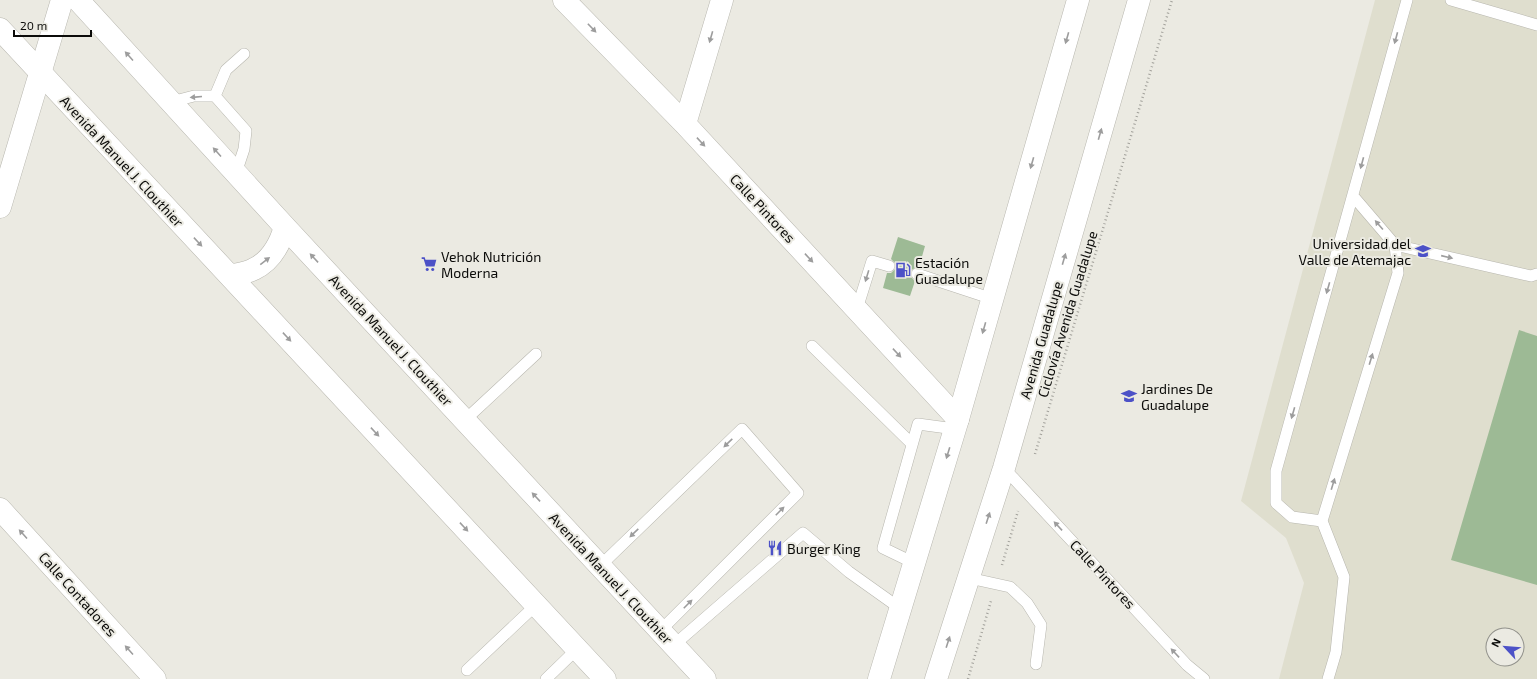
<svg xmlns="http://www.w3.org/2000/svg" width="1537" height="679" font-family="'Exo 2',sans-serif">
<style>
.built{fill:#dfdece;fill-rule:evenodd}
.building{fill:#9dba95}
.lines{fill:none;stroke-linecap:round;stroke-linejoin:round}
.lane-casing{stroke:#b7b6ae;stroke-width:12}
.street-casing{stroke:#b7b6ae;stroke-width:23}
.secondary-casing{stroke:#b7b6ae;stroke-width:23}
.primary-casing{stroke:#b7b6ae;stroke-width:23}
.path{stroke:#a2a19b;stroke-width:2.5;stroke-dasharray:1 3;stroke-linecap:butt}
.lane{stroke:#fff;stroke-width:11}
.street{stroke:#fff;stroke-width:22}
.secondary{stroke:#fff;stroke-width:22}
.primary{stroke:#fff;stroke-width:22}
.oneway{fill:#9d9d9d}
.labels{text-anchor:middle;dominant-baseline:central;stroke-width:4;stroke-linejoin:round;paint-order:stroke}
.street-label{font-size:14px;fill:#0b0b09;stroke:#ebeae2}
.poi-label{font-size:14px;fill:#0b0b09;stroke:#ebeae2;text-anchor:start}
</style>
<rect width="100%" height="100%" fill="#ebeae2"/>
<path class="built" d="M1375 0H1537V679H1279L1304 583 1286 538 1241 501ZM1493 635H1517V659H1493Z"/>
<path class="building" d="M898 237 925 246 919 267 913 269 910 272 912 278 915 281 910 296 883 288 887 273H891L896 268V264L891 259Z
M1519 330 1537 336V585L1451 560Z"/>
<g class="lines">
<defs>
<path id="lane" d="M1451 0 1537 25
M215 96 226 70 244 54
M171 102 194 96H215L246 131 244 149 236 173
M1395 245 1531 276 1537 274
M917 274 993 299
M857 309 872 261 889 266
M812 346 912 444
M465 420 536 354
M1004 468 1187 665 1204 679
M1322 521 1292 517 1276 503V471L1407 0
M914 563 883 548 918 424 955 429
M600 566 742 429 798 493 660 631
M969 578 1010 587 1027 603 1041 625 1036 664
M674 645 803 533 849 572 901 609
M467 670 536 605
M546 679 577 649
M1328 679 1336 652 1344 577 1322 521 1398 273 1395 245 1353 196"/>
<path id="street" d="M564 0 685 124 958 419
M685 124 722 0
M0 207 62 0
M0 509 155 679"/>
<path id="secondary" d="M78 0 285 227 705 679
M0 29 605 679
M230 276C237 274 247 273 254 269 271 261 280 244 285 227"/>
<path id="primary" d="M879 679 958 419 1078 0
M936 679 1004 468 1139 0"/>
</defs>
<use href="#lane" class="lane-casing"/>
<use href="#street" class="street-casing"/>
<use href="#secondary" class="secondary-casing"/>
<use href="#primary" class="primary-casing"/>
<path class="path" d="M1035 454 1172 0
M1002 565 1018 511
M968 679 991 601"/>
<use href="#lane" class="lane"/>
<use href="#street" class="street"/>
<use href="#secondary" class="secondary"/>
<use href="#primary" class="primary"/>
</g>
<defs><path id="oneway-solid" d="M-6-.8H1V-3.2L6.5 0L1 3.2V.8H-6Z"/></defs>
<g class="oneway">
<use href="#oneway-solid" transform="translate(592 28) rotate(46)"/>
<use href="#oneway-solid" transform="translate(711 37) rotate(106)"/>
<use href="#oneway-solid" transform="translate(1067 38) rotate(106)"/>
<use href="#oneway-solid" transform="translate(1396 38) rotate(105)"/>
<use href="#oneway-solid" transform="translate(129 56) rotate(-132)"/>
<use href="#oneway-solid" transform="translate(196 97) rotate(175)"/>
<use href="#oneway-solid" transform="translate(1100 134) rotate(-74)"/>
<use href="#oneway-solid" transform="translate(701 142) rotate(47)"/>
<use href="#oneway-solid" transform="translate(217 152) rotate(-132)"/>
<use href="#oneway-solid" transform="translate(1032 163) rotate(106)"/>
<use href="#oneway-solid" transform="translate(1362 163) rotate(105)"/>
<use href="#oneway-solid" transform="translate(1379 225) rotate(-131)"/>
<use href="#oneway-solid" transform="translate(198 242) rotate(47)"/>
<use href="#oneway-solid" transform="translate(1447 257) rotate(13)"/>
<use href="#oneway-solid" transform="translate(314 258) rotate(-133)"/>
<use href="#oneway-solid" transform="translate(809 258) rotate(47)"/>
<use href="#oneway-solid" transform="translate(1064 259) rotate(-74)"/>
<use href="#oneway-solid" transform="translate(265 261) rotate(-38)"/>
<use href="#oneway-solid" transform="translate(867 276) rotate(107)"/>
<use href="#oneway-solid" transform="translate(1328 288) rotate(106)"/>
<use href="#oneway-solid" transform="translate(984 328) rotate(106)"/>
<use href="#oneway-solid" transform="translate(287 337) rotate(47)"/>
<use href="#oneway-solid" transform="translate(897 353) rotate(47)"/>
<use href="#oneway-solid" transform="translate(1371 359) rotate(-73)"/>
<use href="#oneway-solid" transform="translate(1293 413) rotate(106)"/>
<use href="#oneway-solid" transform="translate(375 432) rotate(47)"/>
<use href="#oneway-solid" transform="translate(728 443) rotate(136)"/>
<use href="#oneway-solid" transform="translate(948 453) rotate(107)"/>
<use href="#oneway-solid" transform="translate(1333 484) rotate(-73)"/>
<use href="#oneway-solid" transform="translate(536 497) rotate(-133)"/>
<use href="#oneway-solid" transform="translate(780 511) rotate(-45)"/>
<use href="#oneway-solid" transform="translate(988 518) rotate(-72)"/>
<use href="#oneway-solid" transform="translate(1058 526) rotate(-133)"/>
<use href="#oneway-solid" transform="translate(464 527) rotate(47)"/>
<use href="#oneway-solid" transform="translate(634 533) rotate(136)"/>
<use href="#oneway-solid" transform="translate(23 534) rotate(-132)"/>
<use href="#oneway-solid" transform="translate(688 604) rotate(-45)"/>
<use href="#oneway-solid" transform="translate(948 642) rotate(-72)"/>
<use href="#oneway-solid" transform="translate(129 650) rotate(-132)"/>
<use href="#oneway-solid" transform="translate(1175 653) rotate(-133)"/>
</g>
<defs>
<symbol id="university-bare" viewBox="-9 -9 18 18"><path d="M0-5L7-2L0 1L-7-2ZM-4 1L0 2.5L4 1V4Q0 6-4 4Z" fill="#4c51c7" stroke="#ebeae2" stroke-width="2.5" paint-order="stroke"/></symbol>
<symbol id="supermarket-bare" viewBox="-9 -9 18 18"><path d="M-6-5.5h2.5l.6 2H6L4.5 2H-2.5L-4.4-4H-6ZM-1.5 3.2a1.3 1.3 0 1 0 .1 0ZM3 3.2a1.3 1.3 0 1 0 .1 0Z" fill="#4c51c7" stroke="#ebeae2" stroke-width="2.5" paint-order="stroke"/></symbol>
<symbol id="fuel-bare" viewBox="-9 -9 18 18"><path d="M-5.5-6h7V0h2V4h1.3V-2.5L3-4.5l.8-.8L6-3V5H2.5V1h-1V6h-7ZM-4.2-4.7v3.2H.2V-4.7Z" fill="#4c51c7" stroke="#ebeae2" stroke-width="2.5" paint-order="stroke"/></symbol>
<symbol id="school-bare" viewBox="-9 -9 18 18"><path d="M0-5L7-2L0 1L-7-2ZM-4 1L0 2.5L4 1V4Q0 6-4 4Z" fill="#4c51c7" stroke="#ebeae2" stroke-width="2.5" paint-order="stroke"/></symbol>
<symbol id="restaurant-bare" viewBox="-9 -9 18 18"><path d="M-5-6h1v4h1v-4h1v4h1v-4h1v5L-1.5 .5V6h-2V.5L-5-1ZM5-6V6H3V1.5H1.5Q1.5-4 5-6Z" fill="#4c51c7" stroke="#ebeae2" stroke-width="2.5" paint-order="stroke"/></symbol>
</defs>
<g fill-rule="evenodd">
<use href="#university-bare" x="1412" y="240" width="22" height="22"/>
<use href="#supermarket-bare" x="418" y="253" width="22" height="22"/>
<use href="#fuel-bare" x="892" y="259" width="22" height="22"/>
<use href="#school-bare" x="1118" y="385" width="22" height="22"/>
<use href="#restaurant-bare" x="764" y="537" width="22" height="22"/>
</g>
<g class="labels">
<g class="street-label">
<text transform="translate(122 161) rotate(47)">Avenida Manuel J. Clouthier</text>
<text transform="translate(763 208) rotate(47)">Calle Pintores</text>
<text transform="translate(1067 314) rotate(-73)">Ciclovía Avenida Guadalupe</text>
<text transform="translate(391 340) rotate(47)">Avenida Manuel J. Clouthier</text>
<text transform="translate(1041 340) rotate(-74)">Avenida Guadalupe</text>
<text transform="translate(1103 574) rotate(47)">Calle Pintores</text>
<text transform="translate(611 578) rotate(47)">Avenida Manuel J. Clouthier</text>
<text transform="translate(78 594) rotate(48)">Calle Contadores</text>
</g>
<g class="poi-label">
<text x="1411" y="243" text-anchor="end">Universidad del<tspan x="1411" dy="16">Valle de Atemajac</tspan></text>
<text x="441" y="256">Vehok Nutrición<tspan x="441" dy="16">Moderna</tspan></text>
<text x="915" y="262">Estación<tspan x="915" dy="16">Guadalupe</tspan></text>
<text x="1141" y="388">Jardines De<tspan x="1141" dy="16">Guadalupe</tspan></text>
<text x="787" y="548">Burger King</text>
</g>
</g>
<g transform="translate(1505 647) rotate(296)"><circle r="19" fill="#ebeae2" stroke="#91918b"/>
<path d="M0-3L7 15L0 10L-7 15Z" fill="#4c51c7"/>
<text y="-6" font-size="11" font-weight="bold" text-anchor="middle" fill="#0b0b09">N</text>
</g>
<path d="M14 30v6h77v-6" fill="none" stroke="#0b0b09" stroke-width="2"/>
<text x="20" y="30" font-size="12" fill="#0b0b09" stroke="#ebeae2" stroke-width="3" paint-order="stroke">20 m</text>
</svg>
